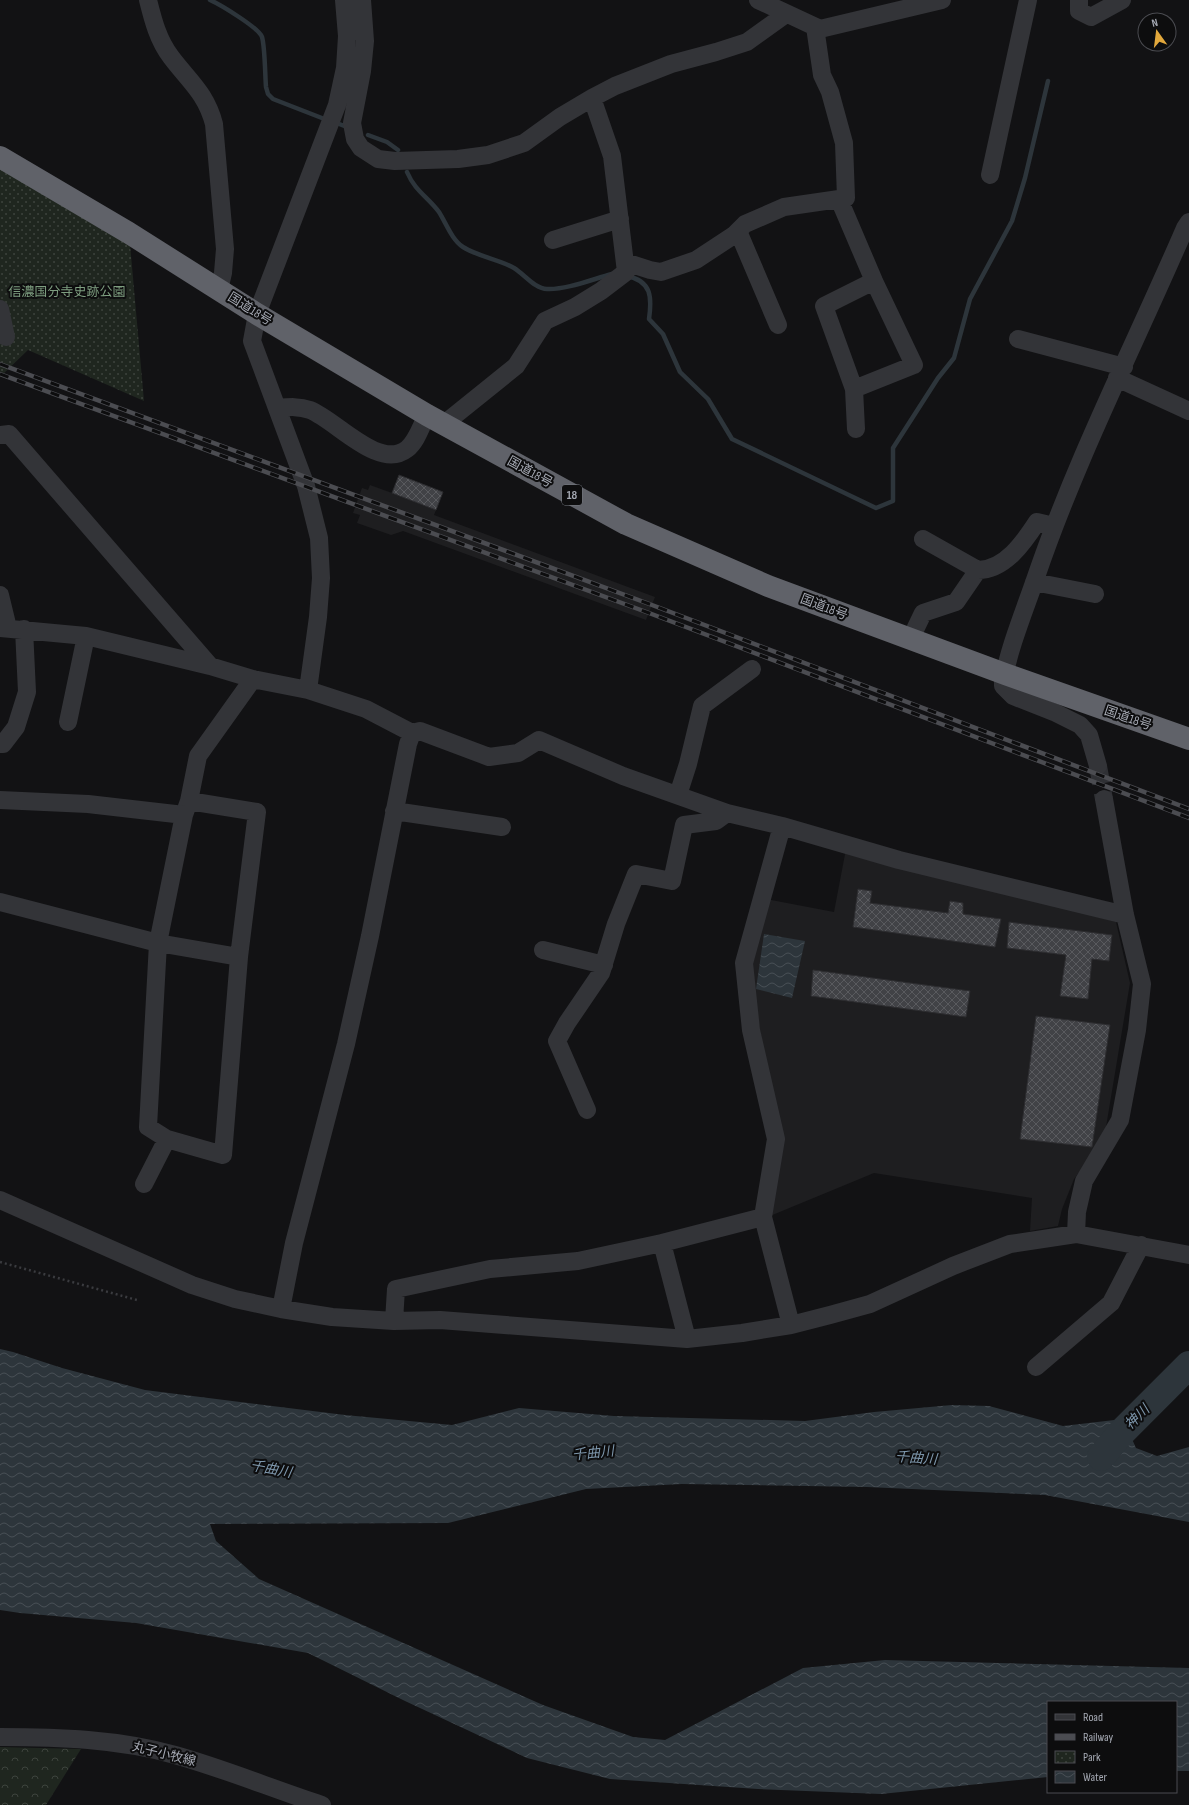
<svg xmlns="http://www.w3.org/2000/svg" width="1189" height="1805" font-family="'Sofia Sans Condensed','Noto Sans JP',sans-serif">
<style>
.built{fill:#1e1e20}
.forest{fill:url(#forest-crowns)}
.park{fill:url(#park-dots)}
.water{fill:url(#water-waves)}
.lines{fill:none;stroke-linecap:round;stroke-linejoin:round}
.stream{stroke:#2d353b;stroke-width:4.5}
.river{stroke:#2d353b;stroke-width:28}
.building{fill:url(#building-cross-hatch);stroke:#2c2c2f}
.minor-tunnel{stroke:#2f3034;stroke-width:18;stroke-dasharray:18 9;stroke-linecap:butt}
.path{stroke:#3a3b3f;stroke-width:2.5;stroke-dasharray:2 3;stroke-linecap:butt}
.minor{stroke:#333438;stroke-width:18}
.highway{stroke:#606269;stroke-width:22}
.rail-casing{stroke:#4b4c51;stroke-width:4.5}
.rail{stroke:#0d0d0e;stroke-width:3;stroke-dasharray:9;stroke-linecap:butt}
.labels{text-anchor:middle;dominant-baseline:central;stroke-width:4;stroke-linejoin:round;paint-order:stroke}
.shield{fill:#0d0d0e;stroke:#777a82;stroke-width:1}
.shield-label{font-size:12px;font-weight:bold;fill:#a5a9b3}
.park-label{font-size:13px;fill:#7d9d7f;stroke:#0d0d0e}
.street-label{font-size:13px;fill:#a5a9b3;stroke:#0d0d0e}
.water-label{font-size:14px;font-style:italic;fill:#7e97ac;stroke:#0d0d0e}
</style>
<defs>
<pattern id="forest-crowns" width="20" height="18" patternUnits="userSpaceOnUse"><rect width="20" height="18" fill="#1f261f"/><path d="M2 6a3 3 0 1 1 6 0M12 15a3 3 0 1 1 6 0" fill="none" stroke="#3d433d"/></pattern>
<pattern id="park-dots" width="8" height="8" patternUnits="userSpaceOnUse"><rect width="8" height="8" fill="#1f261f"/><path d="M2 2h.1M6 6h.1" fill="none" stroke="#3d433d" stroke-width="1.8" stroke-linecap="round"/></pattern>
<pattern id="water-waves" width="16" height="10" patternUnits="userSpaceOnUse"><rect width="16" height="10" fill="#2d353b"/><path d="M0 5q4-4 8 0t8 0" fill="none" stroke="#484f55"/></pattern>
<pattern id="building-cross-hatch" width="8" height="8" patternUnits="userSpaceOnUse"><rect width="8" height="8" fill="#414246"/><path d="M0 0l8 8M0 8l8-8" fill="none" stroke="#595a5e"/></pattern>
</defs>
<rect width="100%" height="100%" fill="#121214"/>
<path class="built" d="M399 475 443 492 434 515 655 597 646 620 403 531 391 535 357 523 360 515 353 513 362 488 368 490 370 485 392 493Z
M846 849 1116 922 1130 983 1105 1133 1098 1148 1074 1179 1062 1209 1058 1226 1030 1231 1032 1198 874 1173 770 1216 780 1138 748 965 766 899 834 912Z"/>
<path class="forest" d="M0 1747 81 1749 46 1805H0Z"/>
<path class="park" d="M0 156 129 233 144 401 28 350 0 377Z"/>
<path class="water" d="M764 934 805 941 792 998 756 989Z
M0 1349 13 1352 62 1368 145 1390 345 1415 452 1425 519 1408 614 1416 805 1421 874 1412 952 1405 989 1406 1063 1426 1123 1419 1136 1448 1157 1456 1189 1447V1522L1045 1495 867 1487 682 1484 586 1489 448 1523 210 1524 216 1541 259 1579 543 1705 633 1737 665 1740 803 1668 885 1660 1189 1668V1771H1176V1702H1048V1777L881 1794 758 1789 610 1779 527 1758 405 1701 308 1653 136 1623 20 1613 0 1610Z"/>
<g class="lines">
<path class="stream" d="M210 0C221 5 259 28 262 37 265 47 265 75 266 87L268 94 273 99 327 120
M334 122 347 127
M368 135 387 142 398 150
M407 172C415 191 428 197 439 212 446 223 452 240 463 247 479 257 498 259 514 268 524 274 535 289 547 289 566 290 593 279 612 274
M627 276C652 281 652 298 649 319L663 334 680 372 708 399 732 439 876 508 893 501V448L938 378 954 358 970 299 1012 221 1025 178 1048 81"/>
<path class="river" d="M1101 1457 1121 1433 1189 1365"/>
</g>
<path class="building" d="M399 475 443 492 436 510 392 493Z
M858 889 872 891 870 903 948 913 950 901 963 903V914L1001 919 995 947 853 927Z
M1009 922 1112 935 1109 961 1092 959 1088 999 1060 996 1066 955 1007 948Z
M813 970 970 991 966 1017 811 996Z
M1036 1016 1110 1025 1092 1147 1020 1139Z"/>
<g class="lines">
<path class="minor-tunnel" d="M1098 766 1104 799"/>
<path class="path" d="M0 1262 137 1300"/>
<path class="minor" d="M148 0C153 20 158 40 171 57 189 81 206 93 214 124L225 249 223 273 219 290
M362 0 365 41 362 71 352 123 355 139 361 148 378 159 395 161 458 159 488 155 524 143 560 117 592 98
M758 0 820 29 942 0
M1079 0V11L1091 17 1122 0
M990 175 1028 0
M839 199 874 281 914 365 854 389
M738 231 778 325
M553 240 620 219
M625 262 650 270 661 272 696 260 734 235 745 224 784 207 846 198 844 143 830 92 822 75 815 27
M0 309 6 337
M1018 339 1124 367
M1117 378 1189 411
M277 408C289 407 299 406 310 410 336 420 379 471 407 449 417 441 421 426 427 415
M444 424 516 366 545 321 575 307 601 291 626 272 612 156 592 98 615 86 671 64 716 52 747 42 786 14
M856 429 854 389 824 306 874 281
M0 435 9 434 210 666
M923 539 978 570C1005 570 1024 542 1037 522L1054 526
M1034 582 1095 594
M0 595 8 628
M0 628 86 636 210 666 253 679 308 690 366 709 412 733 420 731 489 757 518 753 539 740 623 776 727 813 782 826 899 860 1125 915
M910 640 923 613 956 602 978 570
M308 690 318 617 321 578 319 538 306 486 252 341 257 314 337 105 345 68 347 36 344 0
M68 722 86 636
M0 744H3L16 727 27 692 24 629
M1098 766 1089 735 1080 725 1056 713 1013 696 1003 686V681C1010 645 1024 612 1036 577 1077 457 1135 344 1185 228L1189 222
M678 795 688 764 702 706 752 669
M0 800 88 804 184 815
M189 801 257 812 239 957 223 1155 167 1139 148 1127 158 943 184 815Z
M189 801 198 756 253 679
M394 811 502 827
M0 902 158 943 239 957
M543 950 604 965
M587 1110 557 1041 567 1023 601 973 616 924 636 874 672 881 684 825 716 821 727 813
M144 1184 167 1139
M0 1200 192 1285 235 1299 281 1309 332 1317 394 1321 440 1320 687 1339 742 1333 791 1325 830 1315 870 1304 953 1266 1010 1244 1076 1234 1189 1255
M763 1217 776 1139 751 1030 744 963 782 826
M1076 1234 1077 1212 1084 1181 1120 1120 1137 1030 1142 984 1125 915 1104 799
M662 1243 763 1217 791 1325
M281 1309 294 1243 346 1044 370 936 408 744 412 733
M394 1321 396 1289 490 1269 578 1261 662 1243 687 1339
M1036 1367 1111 1303 1141 1245
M0 1737C58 1737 119 1739 175 1755 225 1769 273 1789 322 1805"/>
<path class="highway" d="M0 157 129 233 257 314 427 415 626 524 768 586 1005 674 1189 739"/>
<defs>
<path id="rail" d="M0 364 652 605 1189 809
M0 374 649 613 1189 818"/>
</defs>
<use href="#rail" class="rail-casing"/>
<use href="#rail" class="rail"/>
</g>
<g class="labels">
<rect class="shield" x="562" y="485" width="20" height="20" rx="3"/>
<g class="shield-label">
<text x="572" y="495">18</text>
</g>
<g class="park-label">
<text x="67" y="292">信濃国分寺史跡公園</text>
</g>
<g class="street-label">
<text transform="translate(250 309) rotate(32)">国道18号</text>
<text transform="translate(530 472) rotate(29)">国道18号</text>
<text transform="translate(824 607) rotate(21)">国道18号</text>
<text transform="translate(1128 718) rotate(19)">国道18号</text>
<text transform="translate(164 1754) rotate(14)">丸子小牧線</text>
</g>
<g class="water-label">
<text transform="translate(1137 1417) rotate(-45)">神川</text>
<text transform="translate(593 1453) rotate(-6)">千曲川</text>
<text transform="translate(916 1458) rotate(4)">千曲川</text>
<text transform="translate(271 1469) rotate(10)">千曲川</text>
</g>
</g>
<rect x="1047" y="1701" width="130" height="92" fill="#0d0d0e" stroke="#4a4b50"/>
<rect x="1055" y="1714" width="20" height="6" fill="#333438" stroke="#4a4b50"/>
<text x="1083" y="1721" font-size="12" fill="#a5a9b3">Road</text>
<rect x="1055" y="1734" width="20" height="6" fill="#4b4c51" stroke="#4a4b50"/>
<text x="1083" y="1741" font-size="12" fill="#a5a9b3">Railway</text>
<rect x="1055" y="1751" width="20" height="12" fill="url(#park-dots)" stroke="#4a4b50"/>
<text x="1083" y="1761" font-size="12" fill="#a5a9b3">Park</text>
<rect x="1055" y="1771" width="20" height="12" fill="url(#water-waves)" stroke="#4a4b50"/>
<text x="1083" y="1781" font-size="12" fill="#a5a9b3">Water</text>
<g transform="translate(1157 32) rotate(346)"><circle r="19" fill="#0d0d0e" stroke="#4a4b50"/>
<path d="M0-3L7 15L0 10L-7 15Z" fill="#e2a83c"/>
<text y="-6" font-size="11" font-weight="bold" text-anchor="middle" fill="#a5a9b3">N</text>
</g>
</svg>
